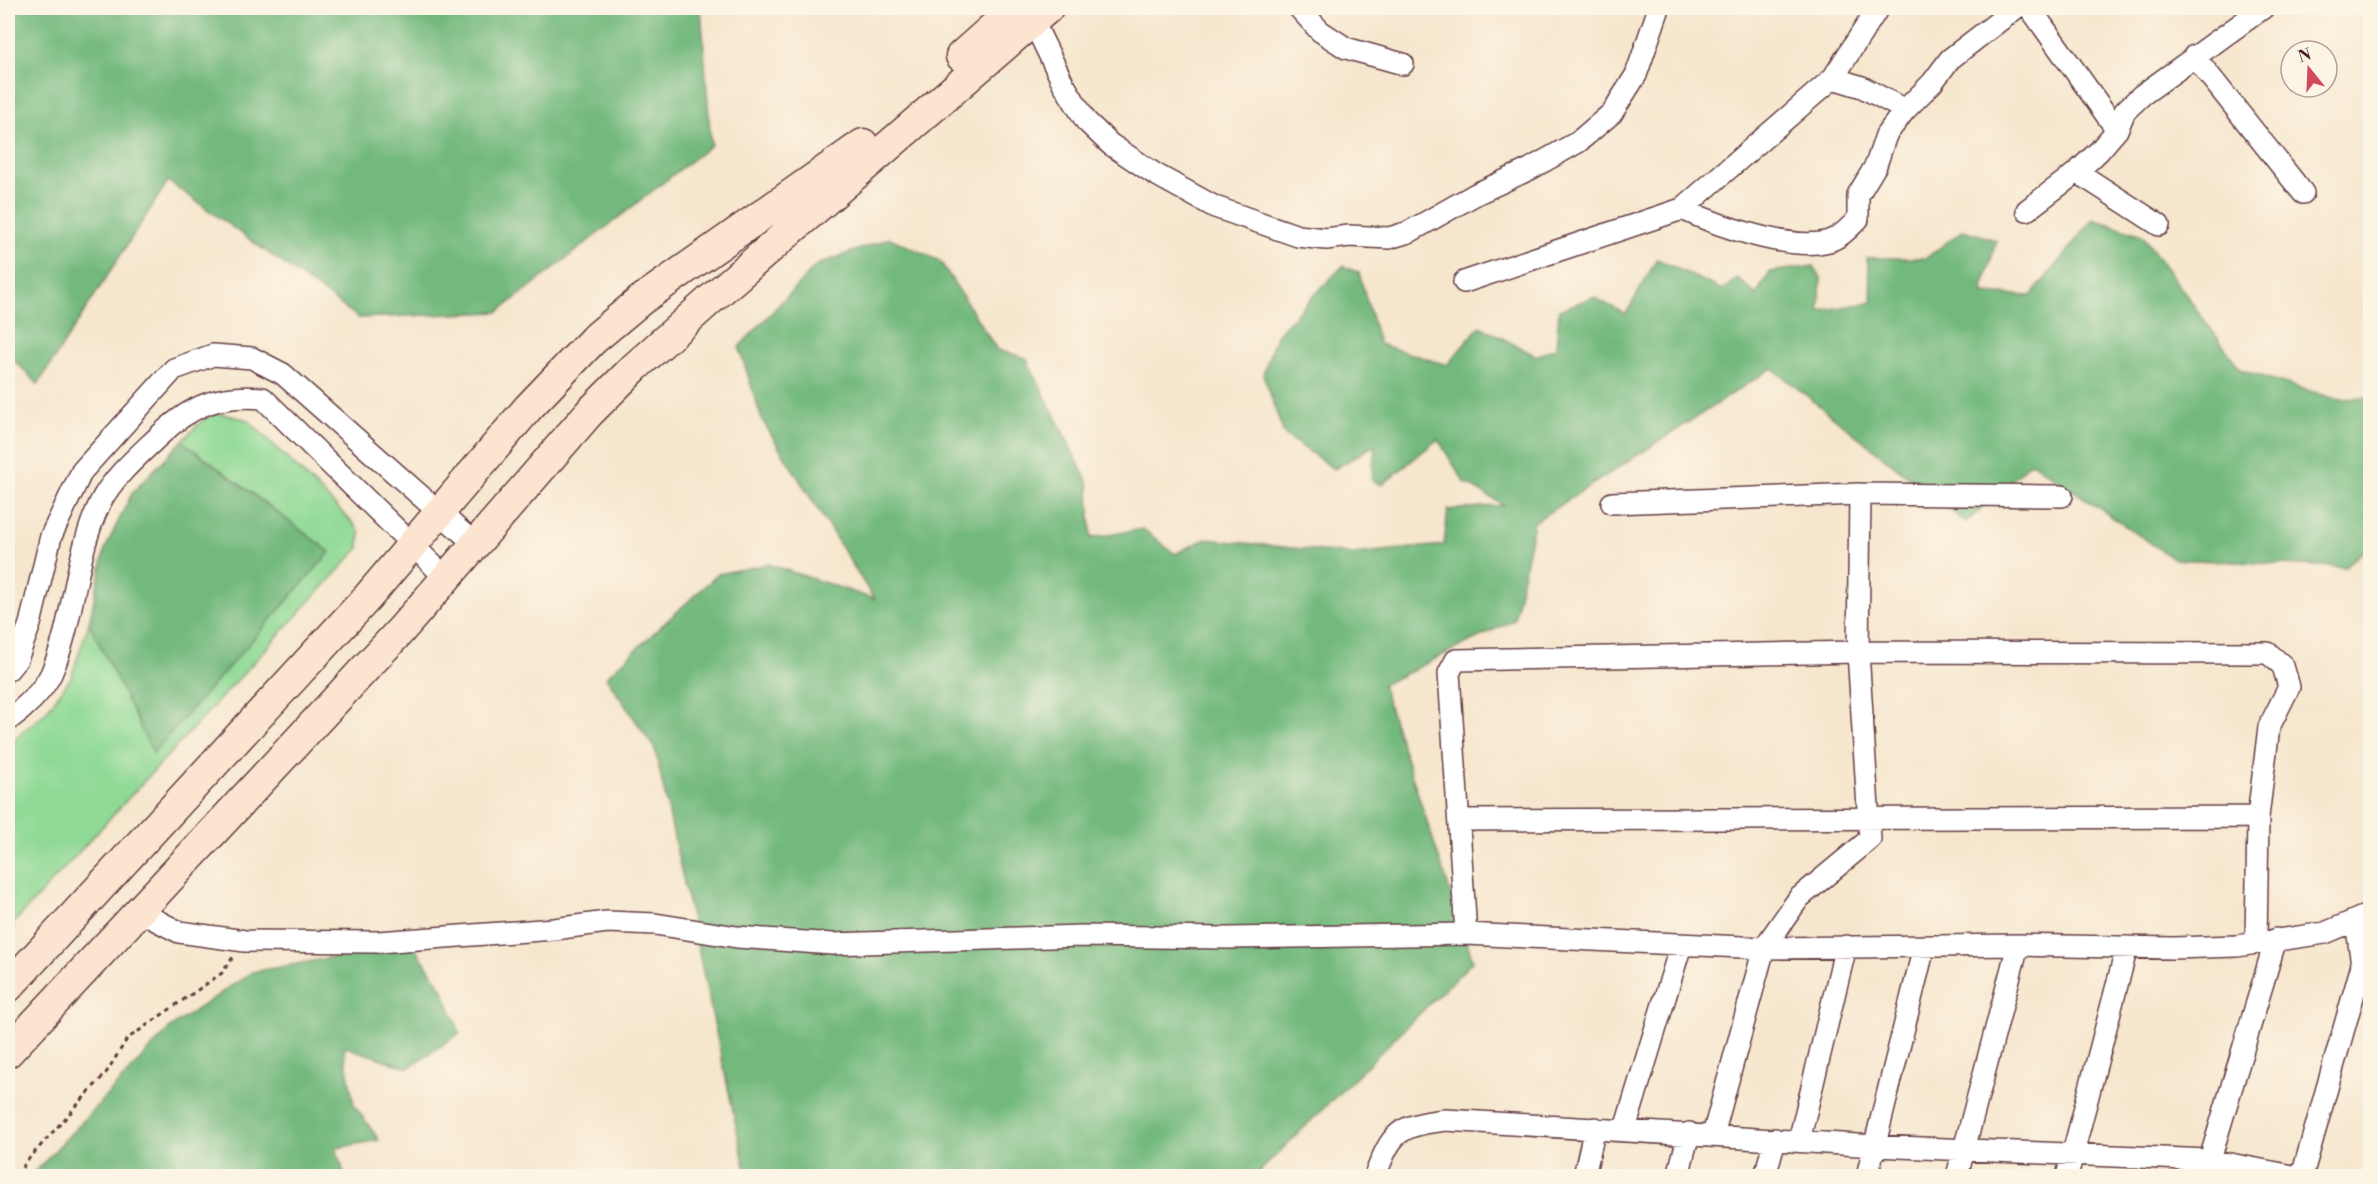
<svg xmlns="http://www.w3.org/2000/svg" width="2378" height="1184" font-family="'Libre Bodoni',serif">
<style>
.green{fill:#8fd995;stroke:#6c7c60;stroke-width:1.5}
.forest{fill:#73b97e;stroke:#5e6c54;stroke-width:1.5}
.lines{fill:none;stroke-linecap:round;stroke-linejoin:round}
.minor-casing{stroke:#643d43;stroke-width:24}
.secondary-casing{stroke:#643d43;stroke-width:33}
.path{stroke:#643d43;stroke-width:3;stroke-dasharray:4.5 4.5;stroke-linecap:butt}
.minor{stroke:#fff;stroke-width:21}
.secondary{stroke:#fce5d0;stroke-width:30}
</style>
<rect width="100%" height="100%" fill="#fcf5e5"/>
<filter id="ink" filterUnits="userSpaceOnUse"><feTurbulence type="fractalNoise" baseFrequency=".0167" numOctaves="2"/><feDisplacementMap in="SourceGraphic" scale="12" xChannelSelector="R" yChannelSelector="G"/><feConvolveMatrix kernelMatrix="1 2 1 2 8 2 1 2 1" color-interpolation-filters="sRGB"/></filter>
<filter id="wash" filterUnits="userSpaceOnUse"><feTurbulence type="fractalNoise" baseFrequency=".008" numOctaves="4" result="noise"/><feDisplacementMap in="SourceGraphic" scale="24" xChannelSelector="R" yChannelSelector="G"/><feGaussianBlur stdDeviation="1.35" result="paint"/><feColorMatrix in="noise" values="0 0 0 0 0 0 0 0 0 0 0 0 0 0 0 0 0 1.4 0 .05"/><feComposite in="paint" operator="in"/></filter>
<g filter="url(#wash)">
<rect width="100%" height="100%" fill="#f6e6cd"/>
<path class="green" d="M219 413 248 420 351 521 360 532 359 548 8 929V744L45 713 71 678 89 623 153 752 330 552 182 441 205 418Z"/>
<path class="forest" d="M8 8H701L711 145 498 312 359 318 168 181 38 384 8 354Z
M2093 219 2142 235 2241 370 2336 399 2370 398V545L2345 567 2174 559 2031 462 1966 523 1772 368 1534 522 1514 620 1382 685 1473 961 1255 1176H747L655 749 606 677 718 574 768 564 874 599 762 420 739 347 817 265 890 238 940 261 997 350 1026 358 1089 485 1091 538 1143 529 1175 554 1205 539 1352 554 1444 545 1448 510 1504 505 1464 482 1438 439 1382 485 1372 480 1375 445 1334 469 1284 434 1263 374 1277 334 1343 266 1359 273 1379 344 1447 365 1480 326 1536 356 1556 348 1559 310 1593 297 1626 314 1657 259 1722 290 1738 278 1756 295 1770 272 1814 266 1821 278 1819 311 1873 302 1867 258H1926L1963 230 1996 240 1982 293 2031 296Z
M182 441 330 552 153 753 89 623 105 549 132 493Z
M412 943 442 988 460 1033 408 1068 343 1046 354 1105 379 1140 336 1148 345 1176H31L171 1027 252 972Z"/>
</g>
<g filter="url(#ink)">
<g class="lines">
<defs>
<path id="minor" d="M1299 8 1320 31 1346 48 1403 64
M2030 8 2117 130
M1026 12 1033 21 1063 83 1086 121 1110 144 1155 174 1215 207 1298 236 1326 239 1349 236 1389 238 1409 232 1476 194 1530 169 1578 142 1612 113 1636 75 1659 8
M2194 56 2303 193
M1833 78 1862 87 1905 110
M2077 172 2159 225
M1682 209C1717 225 1791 252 1829 241 1841 237 1849 228 1858 219V195L1876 165 1886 135 1905 110 1932 83 1950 59 2016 8
M2027 210 2077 172 2099 151 2117 130 2125 111 2142 95 2263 8
M1464 282 1682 209 1833 78 1878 8
M1612 503 1860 494 2062 496
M8 670 17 659 30 624 51 536 82 471 174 369 213 355 252 358 283 374 475 544
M8 720C24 709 42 692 51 674 75 620 74 557 100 503 112 478 140 454 160 435 192 405 219 394 263 398L446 578
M1459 820 2258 817
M138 911 179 932 245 941 378 942 554 929 607 922 655 924 737 937 832 944 1082 936 1227 938 1466 934 1764 948 2018 945 2173 948 2237 946 2325 933 2370 914
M1466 934 1449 673 1456 660 1858 652 2268 653 2283 666 2289 687 2269 727 2258 817 2256 942
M1625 1129 1681 945
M1713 1135 1764 948 1799 898 1870 839 1858 652 1860 494
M1799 1141 1846 946
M1375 1176C1392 1132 1397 1126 1445 1120L1875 1146 2209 1160 2293 1176
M1584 1176 1595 1128
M1678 1176 1689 1133
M1765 1176 1775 1139
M1867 1176 1924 947
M1957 1176 2018 945
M2067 1176 2127 947
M2205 1176 2276 939
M2302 1176 2362 965 2356 921"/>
<path id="secondary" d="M961 56 1015 8
M8 987 367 598 528 408 593 340 641 300 863 144
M8 1052 401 630 589 413 635 367 710 300 1048 8"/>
</defs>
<use href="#minor" class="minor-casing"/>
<use href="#secondary" class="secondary-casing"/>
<path class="path" d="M18 1176 25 1163 106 1073 127 1039 222 973 233 957"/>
<use href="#minor" class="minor"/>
<use href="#secondary" class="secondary"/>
</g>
</g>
<rect width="2378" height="1184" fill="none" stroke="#fcf5e5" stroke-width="30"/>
<g transform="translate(2309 69) rotate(342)"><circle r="28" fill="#fcf5e5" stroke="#b59f9b" stroke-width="1.5"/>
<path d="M0-4.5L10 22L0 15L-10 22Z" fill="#d1495b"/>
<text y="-9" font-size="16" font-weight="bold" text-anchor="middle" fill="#4a1f2b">N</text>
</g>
</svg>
